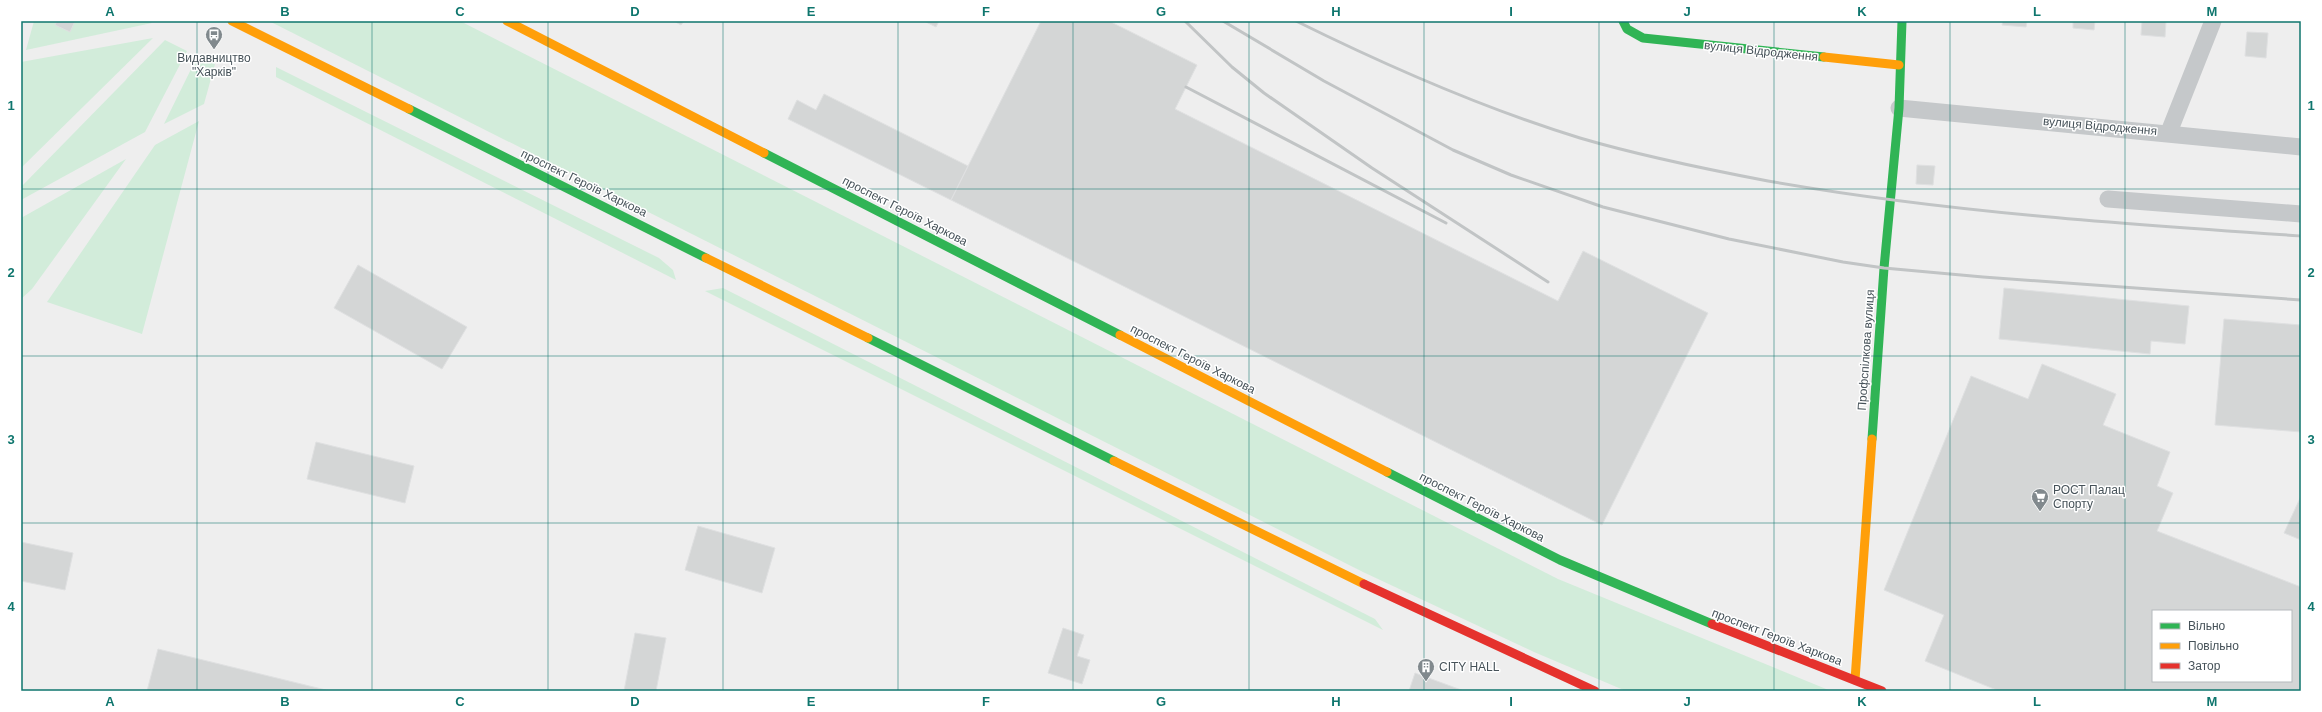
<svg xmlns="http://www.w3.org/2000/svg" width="2322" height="712" font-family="Helvetica,sans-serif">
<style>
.green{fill:#d2ecda}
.building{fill:#d4d6d6;stroke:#dfe0e1;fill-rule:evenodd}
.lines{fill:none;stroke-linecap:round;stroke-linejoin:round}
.street{stroke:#c5c8ca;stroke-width:17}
.fast{stroke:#30b455;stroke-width:9}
.slow{stroke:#ff9f0a;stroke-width:9}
.jam{stroke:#e5322d;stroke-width:9}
.rail{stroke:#c1c4c5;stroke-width:3}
.grid{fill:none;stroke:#0f766e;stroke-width:1;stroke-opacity:0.55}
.labels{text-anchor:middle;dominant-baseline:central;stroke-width:3;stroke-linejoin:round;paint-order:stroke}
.street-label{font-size:12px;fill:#465259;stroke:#fff}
.poi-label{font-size:12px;fill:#465259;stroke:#fff;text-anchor:start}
.neatline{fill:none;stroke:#0f766e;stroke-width:1.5}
.grid-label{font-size:13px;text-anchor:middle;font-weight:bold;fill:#0f766e}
</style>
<rect width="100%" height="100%" fill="#eee"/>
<path class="green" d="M34 21H148L152 23 26 50Z
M269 21H460L1558 579 1831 691H1626L1534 652 1363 572Z
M153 38 21 168V62Z
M165 40 187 51 145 132 21 200V187Z
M197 57 215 64 204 104 164 124Z
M276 67 659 258 673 270 676 280 276 77Z
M199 121 142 334 47 302 155 145Z
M126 159 32 289 21 299V218Z
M723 288 1375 619 1383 630 705 291Z"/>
<path class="building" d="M57 21H75L70 32 55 25Z
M674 21H684L681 25Z
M924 21H939L936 27Z
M1041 21H1109L1197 65 1175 109 1558 301 1583 251 1708 313 1602 525 951 200Z
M2003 21H2027L2026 27 2002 25Z
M2073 21H2095L2094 30 2073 28Z
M2142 21H2166L2165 37 2141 35Z
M2247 32 2268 33 2266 58 2245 56Z
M824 94 968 166 951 200 788 119 797 100 816 110Z
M1917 165 1935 166 1933 185 1916 184Z
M358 265 467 327 442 369 334 308Z
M2004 288 2189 306 2185 344 2151 341 2150 354 1999 339Z
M2224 319 2301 325V432L2215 425Z
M2042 364 2116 394 2103 425 2170 452 2157 486 2173 493 2157 531 2301 587V691H1999L1925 661 1944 615 1884 590 1971 376 2028 399ZM2153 611H2291V681H2153Z
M316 442 414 466 405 503 307 479Z
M2301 496V540L2284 533Z
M698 526 775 548 762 593 685 570Z
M21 542 73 553 65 590 21 581Z
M1063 628 1084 635 1077 656 1090 660 1082 684 1048 673Z
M635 633 666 638 656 691H624Z
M158 649 330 691H147Z
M1415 673 1464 691H1409Z"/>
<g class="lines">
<path class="street" d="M1899 108 2301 147
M2169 132 2213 21
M2108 199 2301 214"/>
<path class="fast" d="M1623 21 1627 29 1643 38 1824 57
M409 109 706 258
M764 153 1120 335
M868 338 1114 461
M1872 439 1884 268 1899 108 1902 21
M1387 472 1560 560 1712 624"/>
<path class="slow" d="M232 21 409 109
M507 21 764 153
M1824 57 1899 65
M706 258 868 338
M1120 335 1387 472
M1114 461 1364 584
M1855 680 1872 439"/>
<path class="jam" d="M1364 584 1595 691
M1712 624 1882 691"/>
<path class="rail" d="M1185 21 1232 67 1264 93 1372 168 1548 282
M1223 21 1324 81 1453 150 1511 175 1603 207 1729 239 1843 262 1884 268 1983 277 2301 300
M1296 21C1387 66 1482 108 1580 138 1641 156 1705 169 1768 181 1944 212 2123 224 2301 236
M1186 87 1446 223"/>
</g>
<path class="grid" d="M197 21V691M372 21V691M548 21V691M723 21V691M898 21V691M1073 21V691M1249 21V691M1424 21V691M1599 21V691M1774 21V691M1950 21V691M2125 21V691M21 189H2301M21 356H2301M21 523H2301"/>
<defs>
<symbol id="bus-pin" viewBox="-11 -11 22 30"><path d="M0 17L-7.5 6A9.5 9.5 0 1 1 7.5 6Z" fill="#81898d" stroke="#fff"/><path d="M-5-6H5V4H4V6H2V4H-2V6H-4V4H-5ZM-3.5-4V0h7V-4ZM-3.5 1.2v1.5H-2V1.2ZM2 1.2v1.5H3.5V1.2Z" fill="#fff"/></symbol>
<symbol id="supermarket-pin" viewBox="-11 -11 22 30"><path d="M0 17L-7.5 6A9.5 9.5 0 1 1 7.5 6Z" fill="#81898d" stroke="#fff"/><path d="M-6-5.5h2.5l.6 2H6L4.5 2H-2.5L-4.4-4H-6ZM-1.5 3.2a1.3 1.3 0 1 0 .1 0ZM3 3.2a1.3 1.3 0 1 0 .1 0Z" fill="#fff"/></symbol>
<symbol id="building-pin" viewBox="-11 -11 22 30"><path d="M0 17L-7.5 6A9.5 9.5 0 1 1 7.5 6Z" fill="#81898d" stroke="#fff"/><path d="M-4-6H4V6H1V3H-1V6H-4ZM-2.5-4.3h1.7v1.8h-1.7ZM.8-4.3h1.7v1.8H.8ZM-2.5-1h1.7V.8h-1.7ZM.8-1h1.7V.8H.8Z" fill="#fff"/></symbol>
</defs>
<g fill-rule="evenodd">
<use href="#bus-pin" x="204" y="25" width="20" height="27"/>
<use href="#supermarket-pin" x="2030" y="487" width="20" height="27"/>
<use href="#building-pin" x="1416" y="657" width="20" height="27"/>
</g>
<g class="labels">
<g class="street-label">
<text transform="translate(1761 51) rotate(6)">вулиця Відродження</text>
<text transform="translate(2100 126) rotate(5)">вулиця Відродження</text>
<text transform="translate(584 183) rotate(26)">проспект Героїв Харкова</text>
<text transform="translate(905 211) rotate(27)">проспект Героїв Харкова</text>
<text transform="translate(1866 350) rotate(-86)">Профспілкова вулиця</text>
<text transform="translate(1193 359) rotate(27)">проспект Героїв Харкова</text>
<text transform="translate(1482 507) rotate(27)">проспект Героїв Харкова</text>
<text transform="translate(1777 637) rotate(21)">проспект Героїв Харкова</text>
</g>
<g class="poi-label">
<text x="214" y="58" text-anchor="middle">Видавництво<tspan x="214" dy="14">"Харків"</tspan></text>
<text x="2053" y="490">РОСТ Палац<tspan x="2053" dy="14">Спорту</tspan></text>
<text x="1439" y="667">CITY HALL</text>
</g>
</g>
<rect width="2322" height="712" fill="none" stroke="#ffffff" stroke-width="44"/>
<rect x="2152" y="610" width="140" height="72" fill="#ffffff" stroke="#b5babd"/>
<rect x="2160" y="623" width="20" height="6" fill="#30b455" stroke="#b5babd"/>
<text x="2188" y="630" font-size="12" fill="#465259">Вільно</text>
<rect x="2160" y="643" width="20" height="6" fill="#ff9f0a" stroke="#b5babd"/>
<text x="2188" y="650" font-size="12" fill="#465259">Повільно</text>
<rect x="2160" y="663" width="20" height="6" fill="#e5322d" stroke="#b5babd"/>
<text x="2188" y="670" font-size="12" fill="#465259">Затор</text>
<rect x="22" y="22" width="2278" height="668" class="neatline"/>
<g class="grid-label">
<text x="110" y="16">A</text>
<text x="285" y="16">B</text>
<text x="460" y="16">C</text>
<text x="635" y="16">D</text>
<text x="811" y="16">E</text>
<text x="986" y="16">F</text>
<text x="1161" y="16">G</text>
<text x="1336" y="16">H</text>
<text x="1511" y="16">I</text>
<text x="1687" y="16">J</text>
<text x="1862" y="16">K</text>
<text x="2037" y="16">L</text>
<text x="2212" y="16">M</text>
<text x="11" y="110">1</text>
<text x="2311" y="110">1</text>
<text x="11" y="277">2</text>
<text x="2311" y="277">2</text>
<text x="11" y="444">3</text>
<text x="2311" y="444">3</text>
<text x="11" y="611">4</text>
<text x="2311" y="611">4</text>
<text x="110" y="706">A</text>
<text x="285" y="706">B</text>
<text x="460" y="706">C</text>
<text x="635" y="706">D</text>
<text x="811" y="706">E</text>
<text x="986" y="706">F</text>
<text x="1161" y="706">G</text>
<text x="1336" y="706">H</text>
<text x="1511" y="706">I</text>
<text x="1687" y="706">J</text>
<text x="1862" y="706">K</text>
<text x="2037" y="706">L</text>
<text x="2212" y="706">M</text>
</g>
</svg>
